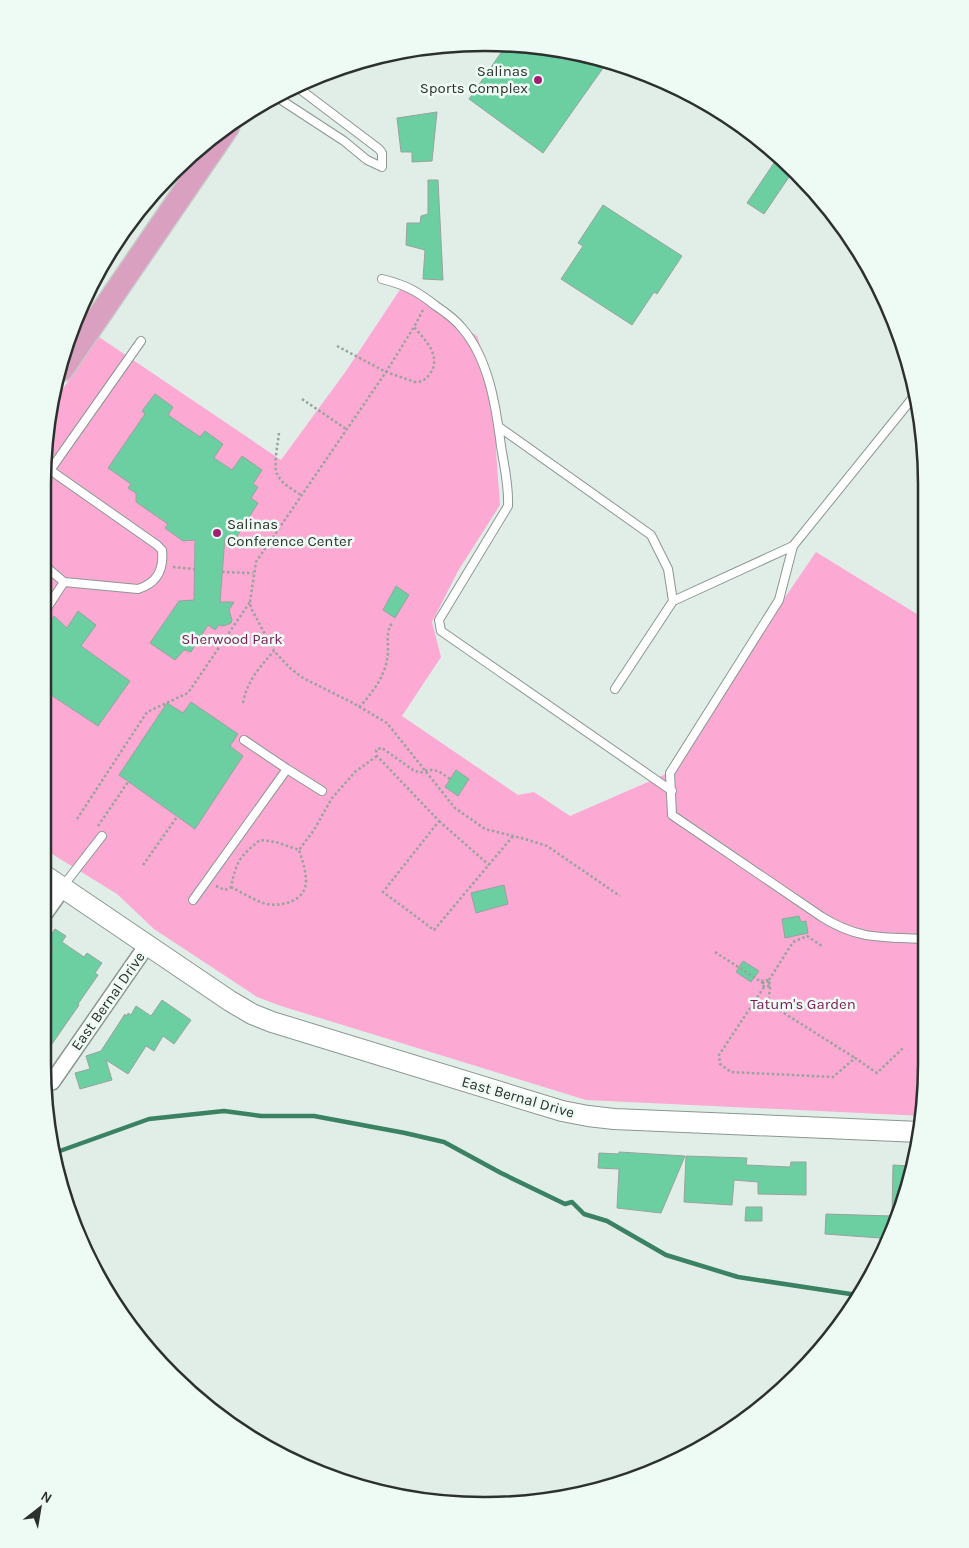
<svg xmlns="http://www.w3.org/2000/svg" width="969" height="1548" font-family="Karla,sans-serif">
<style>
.green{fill:#fcaad3}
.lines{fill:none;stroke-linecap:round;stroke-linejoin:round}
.stream{stroke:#3a8263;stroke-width:4.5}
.building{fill:#6ccfa1;stroke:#97a39d}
.lane-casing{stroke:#8b9791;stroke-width:10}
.street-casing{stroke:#8b9791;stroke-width:18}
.secondary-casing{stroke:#8b9791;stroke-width:22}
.primary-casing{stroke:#c8c9c9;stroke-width:25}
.path{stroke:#99a29d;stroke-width:2.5;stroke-dasharray:2.5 2.5;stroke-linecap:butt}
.lane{stroke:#fff;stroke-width:8}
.street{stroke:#fff;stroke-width:15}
.secondary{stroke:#fff;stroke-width:20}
.primary{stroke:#daa0c0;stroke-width:22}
.poi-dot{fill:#a22071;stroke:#eefbf4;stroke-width:2}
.labels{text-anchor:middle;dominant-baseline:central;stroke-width:5;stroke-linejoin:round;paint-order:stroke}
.poi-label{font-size:15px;fill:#2c312e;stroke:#eefbf4;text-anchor:end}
.park-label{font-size:15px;fill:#7b1956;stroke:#eefbf4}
.street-label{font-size:15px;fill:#2c312e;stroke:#eefbf4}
.rim{fill:none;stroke:#2c312e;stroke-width:2.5}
</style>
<rect width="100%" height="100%" fill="#e1eee7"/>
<path class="green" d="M401 288 477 336 497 395 496 451 500 505 458 571 432 622 441 657 402 716 518 795 534 792 570 816 664 775 816 552 925 619 923 1116 586 1100 281 1006 257 997 154 929 117 894 44 849 46 427 53 403 99 337 281 460 346 371Z"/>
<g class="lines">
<path class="stream" d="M57 1152 149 1119 224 1111 261 1116H314L405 1133 444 1142 501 1173 565 1204 572 1202 584 1214 607 1221 666 1255 738 1277 857 1295"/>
</g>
<path class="building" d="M507 44 599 57 608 61 543 153 469 99Z
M437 112 432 161 412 162V152H401L397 118Z
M778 157 793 171 764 214 747 203Z
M428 180H438L443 280 423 279 425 250 406 245 407 223H420L421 216 428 214Z
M603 205 682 256 657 294 654 292 632 325 561 279 583 246 578 243Z
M155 394 173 407 168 415 200 437 205 431 223 444 214 458 232 470 242 456 262 470 253 484 258 487 251 498 258 503 236 538 225 537 220 602H234L229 610 232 620 231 623 224 626 219 625 215 630 208 625 191 652 184 650 175 660 150 643 179 601 194 600 195 540 183 541 165 528 168 524 136 502V493L128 488 131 484 108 468 145 414 142 411Z
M396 586 409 595 395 618 383 610Z
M78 611 96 625 81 646 130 681 98 726 45 691V630L54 616 67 628Z
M191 702 238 734 230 746 243 756 195 829 119 775 167 703 183 713Z
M456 770 469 779 458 796 445 787Z
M504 885 508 904 476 913 471 893Z
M799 916 801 922 806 921 808 933 785 938 782 919Z
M55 929 66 936 62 942 84 957 87 953 102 963 95 973 98 975 78 1004 79 1005 43 1057V963L53 949 45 944Z
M743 961 759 971 751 982 736 972Z
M162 1000 191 1020 174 1044 163 1036 154 1051 146 1046 128 1074 106 1060 112 1080 80 1089 75 1073 90 1069 86 1056 101 1051 125 1014 127 1016 128 1013 131 1015 136 1006 151 1016Z
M619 1152 685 1156 661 1213 617 1208 619 1169 598 1168 599 1153 619 1154Z
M686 1156 747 1158 746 1165 790 1167 791 1162H806V1195L758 1194V1182L734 1180 732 1205 684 1202Z
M893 1165 911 1166 893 1232 879 1257 880 1238 825 1234 826 1214 892 1216Z
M746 1207H762V1221H745Z"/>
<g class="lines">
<defs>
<path id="lane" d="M275 96 344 141 367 160 382 167V153L379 149 297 87
M382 279C406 285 417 291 436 306 445 312 455 319 462 328 489 359 496 407 501 446 504 466 509 485 508 506L439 620 441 631 672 791
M915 395 793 546 779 600 670 773 672 815 822 917C859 940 882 937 924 939
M499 427 651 535 668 569 673 601 615 689
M46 476 141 341
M45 566 64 582 138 589C157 583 164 570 162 550L157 545 50 470
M673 601 793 546
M45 611 64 582
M244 740 287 769 322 791
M63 886 102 836
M193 900 287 769"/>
<path id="street" d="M43 916 63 888
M52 1082 147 945"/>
<path id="secondary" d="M44 875 230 1001 252 1014 272 1022 562 1111 588 1116 614 1119 920 1132"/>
<path id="primary" d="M62 370 228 127"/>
</defs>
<use href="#lane" class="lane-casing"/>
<use href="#street" class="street-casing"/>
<use href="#secondary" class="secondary-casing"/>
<use href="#primary" class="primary-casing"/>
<path class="path" d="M423 310 414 327C426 341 443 357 429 375 425 380 422 382 415 382L386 372 256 562 250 602 251 608 274 651 290 668 303 678 353 703 387 723 455 808 485 829 525 839 547 846 620 896
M337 346 386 372 414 327
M302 399 346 429
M279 433C278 443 273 466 277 474 281 483 293 490 301 495
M173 567 194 569
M222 572 253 573
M243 703C247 681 259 668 274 651
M359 707C372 694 384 677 387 660 390 647 384 632 393 622
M450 779C440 772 433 766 420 773L413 770 382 748 377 749 376 750 377 756 439 821 383 892 434 930 513 836
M77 819 147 712 188 693 250 602
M439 821 489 865
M98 826 128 782
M143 865 177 817
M216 886 225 890 231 887C236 862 240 856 260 840L276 842 299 850 314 830 332 798 355 772 377 756
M231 887C241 892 252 899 263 903 279 908 306 902 306 881 306 870 302 860 299 850
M715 952 763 983
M769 980 793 942 807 936 822 946
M761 981 769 980 770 988 768 1003 855 1058
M763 984a3 3 0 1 1 6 0a3 3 0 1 1-6 0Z
M764 987 719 1055 720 1064 731 1072 833 1077 855 1058 877 1073 903 1048"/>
<use href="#lane" class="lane"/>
<use href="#street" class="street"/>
<use href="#secondary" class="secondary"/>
<use href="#primary" class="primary"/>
</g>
<g class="poi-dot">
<circle cx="538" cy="80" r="5"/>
<circle cx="217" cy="533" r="5"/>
</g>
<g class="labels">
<g class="poi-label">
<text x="528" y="71">Salinas<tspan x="528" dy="17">Sports Complex</tspan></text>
<text x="227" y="524" text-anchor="start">Salinas<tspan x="227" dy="17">Conference Center</tspan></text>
</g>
<g class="park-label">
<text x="232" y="639">Sherwood Park</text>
<text x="803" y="1004">Tatum's Garden</text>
</g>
<g class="street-label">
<text transform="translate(108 1001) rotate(-55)">East Bernal Drive</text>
<text transform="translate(518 1097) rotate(16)">East Bernal Drive</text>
</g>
</g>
<path d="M0 0H969V1548H0ZM484 51H485A433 433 0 0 1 918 484V1064A433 433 0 0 1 485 1497H484A433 433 0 0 1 51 1064V484A433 433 0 0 1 484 51Z" fill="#eefbf4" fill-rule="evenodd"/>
<path class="rim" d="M484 51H485A433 433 0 0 1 918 484V1064A433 433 0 0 1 485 1497H484A433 433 0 0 1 51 1064V484A433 433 0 0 1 484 51Z"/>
<g transform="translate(40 1508) rotate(31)" stroke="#eefbf4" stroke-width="4" paint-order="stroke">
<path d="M0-4L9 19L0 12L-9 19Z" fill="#2c312e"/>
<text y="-8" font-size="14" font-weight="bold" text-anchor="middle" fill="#2c312e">N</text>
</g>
</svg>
